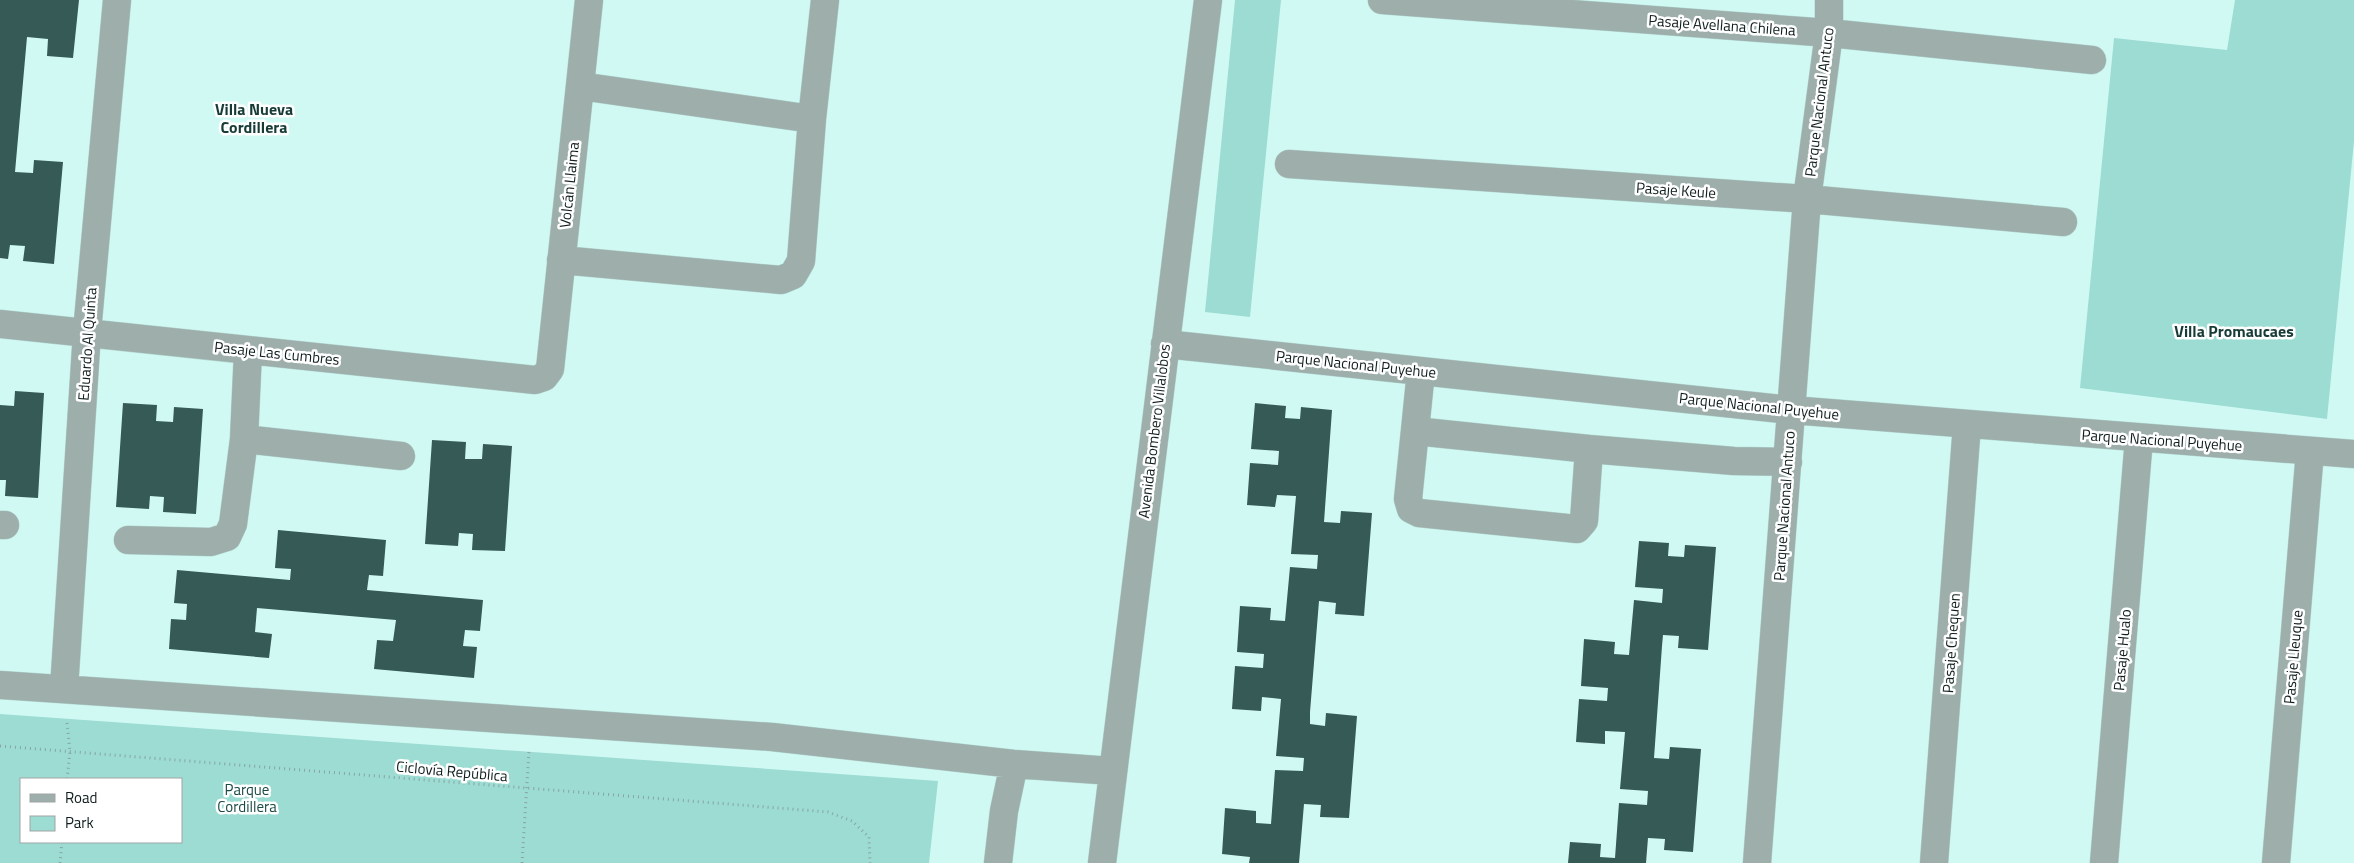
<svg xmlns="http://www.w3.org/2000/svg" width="2354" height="863" font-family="'Titillium Web',sans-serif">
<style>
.green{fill:#9cdcd3;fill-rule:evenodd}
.building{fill:#365a55}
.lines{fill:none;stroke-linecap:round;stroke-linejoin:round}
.minor-casing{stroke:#b2d6d1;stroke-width:29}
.path{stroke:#87a5a1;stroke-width:3;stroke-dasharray:1 4;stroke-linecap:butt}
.minor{stroke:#9daeab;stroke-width:28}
.labels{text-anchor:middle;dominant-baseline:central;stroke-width:5;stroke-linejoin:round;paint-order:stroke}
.street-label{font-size:15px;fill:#0f1e1c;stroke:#fff}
.park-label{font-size:15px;fill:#1c4a45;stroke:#fff}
.neighbourhood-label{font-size:16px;font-weight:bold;fill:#173b37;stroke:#fff}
</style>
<rect width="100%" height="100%" fill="#d1f9f3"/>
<path class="green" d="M1235 0H1281L1250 317 1205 312Z
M2235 0H2354V141L2327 419 2080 388 2114 38 2227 50Z
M0 714 938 781 929 863H0ZM21 779H181V842H21Z"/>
<path class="building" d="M0 0H79L73 58 47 56 48 39 27 37 15 172 33 173 34 160 63 162 54 264 23 261 25 246 10 245 8 259 0 258Z
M15 391 44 393 38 498 5 496 6 480H0V405L14 406Z
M123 403 157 405 156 421 173 422 174 407 203 409 196 514 163 512 164 497 150 496 149 509 116 507Z
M1255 403 1286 406 1285 418 1300 419 1301 407 1332 410 1324 522 1340 523 1341 511 1372 513 1364 616 1335 614 1336 603 1319 601 1310 712V724L1325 726 1326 713 1357 716 1349 818 1320 817 1321 805 1304 804 1299 863H1249L1250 857 1222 854 1225 808 1256 811V823L1271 824 1275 770 1303 771 1304 758 1276 756 1281 699 1262 697 1261 711 1232 709 1235 666 1263 668 1264 654 1237 652 1240 606 1271 608 1270 620 1285 621 1290 567 1317 569 1318 555 1291 554 1296 496 1277 495 1275 507 1247 505 1250 463 1278 465 1279 451 1251 449Z
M432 440 466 442 465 459H482L483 444 512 446 505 551 472 550 473 534 459 533 458 546 425 544Z
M278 530 386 540 383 576 369 575 367 590 483 600 480 631 465 630 463 646 477 647 474 678 374 669 377 640 393 641 396 620 257 608 255 632 272 634 269 658 169 649 171 619 186 620 187 604 174 603 177 570 290 580 291 569 275 568Z
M1639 541 1669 543 1668 556 1684 557 1685 545 1716 547 1708 650 1678 648 1679 636 1663 635 1662 646 1654 758 1669 759 1670 747 1701 749 1693 852 1664 850 1665 839 1648 838 1646 863H1568L1570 842 1601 844 1600 857 1615 858 1619 803 1647 805 1648 791 1620 789 1625 732 1605 731V744L1576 742 1579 699 1607 701 1608 688 1581 686 1584 639 1615 642 1614 654 1629 655 1634 600 1662 603 1663 589 1635 587Z"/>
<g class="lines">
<defs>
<path id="minor" d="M1382 0 1829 33 2092 60
M580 86 812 119
M1289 164 1807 199 2063 222
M561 260 781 280 793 275 801 261 812 119 825 0
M0 324 535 380 544 377 550 369 589 0
M1165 344 1791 410 2354 454
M1421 371 1408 499 1411 509 1419 513 1577 529 1584 521 1589 449 1734 461 1788 462
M1415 431 1589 449
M244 439 401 456
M0 525H5
M128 540 211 542 227 537 233 524 244 439 248 351
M0 685 772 737 1014 764 1112 771
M64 689 87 332 117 0
M998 863 1004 811 1014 764
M1102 863 1208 0
M1757 863 1807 199 1829 33V0
M1934 863 1967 424
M2104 863 2139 438
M2276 863 2310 451"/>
</defs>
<use href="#minor" class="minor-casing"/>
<path class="path" d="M67 723 70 752 67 779
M0 746 828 812 852 821 869 837 870 863
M60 863 62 842
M522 863 529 751"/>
<use href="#minor" class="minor"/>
</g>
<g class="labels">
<g class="street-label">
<text transform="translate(1722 25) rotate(4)">Pasaje Avellana Chilena</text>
<text transform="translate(1819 102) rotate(-83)">Parque Nacional Antuco</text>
<text transform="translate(569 185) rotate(-84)">Volcán Llaima</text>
<text transform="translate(1676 190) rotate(4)">Pasaje Keule</text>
<text transform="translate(87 344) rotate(-86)">Eduardo Al Quinta</text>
<text transform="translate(277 353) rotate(6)">Pasaje Las Cumbres</text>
<text transform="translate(1356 364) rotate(6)">Parque Nacional Puyehue</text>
<text transform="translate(1759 406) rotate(6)">Parque Nacional Puyehue</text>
<text transform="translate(1154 431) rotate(-83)">Avenida Bombero Villalobos</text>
<text transform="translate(2162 440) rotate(4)">Parque Nacional Puyehue</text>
<text transform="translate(1784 506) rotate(-86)">Parque Nacional Antuco</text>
<text transform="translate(1951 643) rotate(-86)">Pasaje Chequen</text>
<text transform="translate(2122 650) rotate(-85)">Pasaje Hualo</text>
<text transform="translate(2293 657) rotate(-85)">Pasaje Lleuque</text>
<text transform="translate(452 771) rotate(5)">Ciclovía República</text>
</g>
<g class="park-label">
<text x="247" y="789">Parque<tspan x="247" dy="17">Cordillera</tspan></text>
</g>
<g class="neighbourhood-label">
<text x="254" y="109">Villa Nueva<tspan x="254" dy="18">Cordillera</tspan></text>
<text x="2234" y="331">Villa Promaucaes</text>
</g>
</g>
<rect x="20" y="778" width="162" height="65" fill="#ffffff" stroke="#9fa5a4"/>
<rect x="30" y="794" width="25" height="8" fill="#9daeab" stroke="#9fa5a4"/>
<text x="65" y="803" font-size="15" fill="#0f1e1c">Road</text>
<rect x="30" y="816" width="25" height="15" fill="#9cdcd3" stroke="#9fa5a4"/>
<text x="65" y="828" font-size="15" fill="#0f1e1c">Park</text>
</svg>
